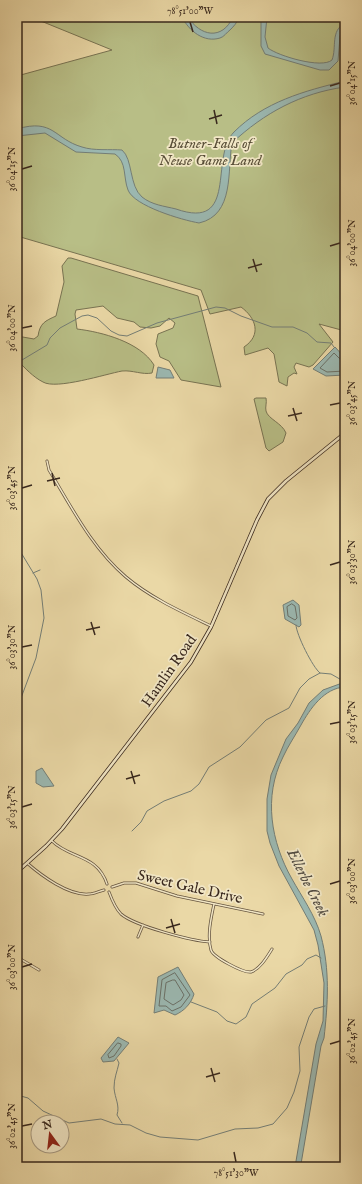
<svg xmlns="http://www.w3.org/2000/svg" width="362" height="1184" font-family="'IM FELL English',serif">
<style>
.green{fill:#b8be86;stroke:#787352}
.water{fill:#9bb8b1;stroke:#747e76}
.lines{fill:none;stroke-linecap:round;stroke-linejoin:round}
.shore{stroke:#6a7067;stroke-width:1}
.stream{stroke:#747e76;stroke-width:1}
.street-casing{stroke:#65543f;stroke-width:3}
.secondary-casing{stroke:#39281d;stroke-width:4}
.street{stroke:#f1e6c5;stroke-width:1.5}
.secondary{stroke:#f1e6c5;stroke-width:2.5}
.ticks{fill:none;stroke:#39281d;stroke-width:1.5}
.labels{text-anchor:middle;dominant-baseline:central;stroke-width:3.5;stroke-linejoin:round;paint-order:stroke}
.park-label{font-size:15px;font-style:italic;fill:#594e37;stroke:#f1e6c5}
.street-label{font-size:15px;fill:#39281d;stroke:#f1e6c5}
.water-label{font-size:16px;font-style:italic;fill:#524c42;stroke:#f1e6c5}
.neatline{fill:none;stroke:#39281d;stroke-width:1.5}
.ticks-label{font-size:10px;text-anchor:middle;fill:#39281d}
</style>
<rect width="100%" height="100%" fill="#ead8a6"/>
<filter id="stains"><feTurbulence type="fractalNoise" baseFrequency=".005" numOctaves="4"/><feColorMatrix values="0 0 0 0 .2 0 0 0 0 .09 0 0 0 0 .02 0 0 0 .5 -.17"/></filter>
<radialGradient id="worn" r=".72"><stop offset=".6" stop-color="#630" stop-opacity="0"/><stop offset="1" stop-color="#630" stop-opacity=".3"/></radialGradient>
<path class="green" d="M31 17H345V331L319 324 333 342 313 365 309 367 296 363 294 367 297 374 294 373 288 377 287 386 279 382 274 354 268 348 245 355 244 347C262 335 256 318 241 307L210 314 201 290 17 236V76L112 50Z
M68 258H71L198 296 221 387 181 380 169 361 160 357 156 344 158 334 173 328 175 323 169 318 160 326 151 328 140 327 134 322 117 318 103 306 76 310 75 314 77 329C102 332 140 342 154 365L152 373C142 375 133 370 122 371 106 374 56 390 43 382 33 377 25 368 17 360V336L34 339 38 336C40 323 45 321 56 316L64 282 62 266Z
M256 398H266C267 403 265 407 266 411 268 419 282 423 286 433L283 442 269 451 266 448 254 399Z"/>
<path class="water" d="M182 17H188C200 36 222 41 233 17H239C237 23 234 26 230 30 227 32 224 37 220 38 204 43 189 31 182 17Z
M261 17H267L265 37 268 48C278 56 322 69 332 60 337 47 330 31 345 23V27L340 36 338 61 329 70H320L265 54 261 46Z
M345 81V87C301 93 264 113 232 143 227 170 235 215 199 223 182 220 134 206 128 190 123 177 127 162 115 154L76 152 45 133 17 136V129C54 118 54 139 82 147 94 151 110 149 122 150 133 159 129 186 142 197 152 205 164 206 176 209 239 231 209 157 234 132 264 102 304 91 345 81Z
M335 347 345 358V375L326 376 313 369Z
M158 367 170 370 174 378H156Z
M293 600 299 605 301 625 299 627 285 619 283 605Z
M345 682V687C324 688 310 709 301 725 295 736 288 746 283 757 263 797 271 842 292 879 302 897 315 915 321 936 330 970 328 1003 324 1038L321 1046 301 1164V1167H295L316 1044 323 1021 324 983 318 945 314 930 279 866 270 843 267 831V799L271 775 286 739 298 723 309 703 323 690Z
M42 768 54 786 43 787 36 783V771Z
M178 967 194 994C191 1004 184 1011 175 1015L164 1010 154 1013 158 977Z
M118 1037 129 1043 114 1061 103 1062 101 1058Z"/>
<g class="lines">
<path class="shore" d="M345 360H341L334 353 320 368 327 372 345 371
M292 604 295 606 297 618 295 620 288 616 287 607Z
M175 973 190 995 181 1007 172 1011 166 1006H159L162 980Z
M173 980H175L184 995 181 1000 173 1005 164 999 166 983Z
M118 1043 121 1044V1046L114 1056 109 1058 108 1055Z"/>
<path class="stream" d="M17 363 47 345 50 338 60 328 82 316 88 315 97 318 111 331 119 335 127 336 157 323 216 307 225 308 241 316 272 327H293L307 333 317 342 331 343 334 347
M17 546 37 579 41 590 44 618 36 658 21 698 17 724
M33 573 40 570
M296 625C296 634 313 668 320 673
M132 831 141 822 147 811 164 801 191 791 199 784 209 767 240 747 266 720 289 708 300 688 309 679 320 673 331 674 345 682
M191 1002 217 1012 227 1021 236 1024 246 1017 252 1004 275 988 286 974 302 965 307 959 316 955 321 958
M117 1059 119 1063C117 1072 114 1078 114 1088 115 1099 120 1105 117 1115L122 1123
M17 1095 28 1098 43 1111 69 1123 101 1119 115 1124 130 1125 146 1133 160 1137 198 1140 235 1129 258 1128 273 1124 287 1108 294 1092 300 1071 299 1047 309 1017 314 1009 325 1006"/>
<defs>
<path id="street" d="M47 461 49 470C72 508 92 548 126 577 151 598 182 612 211 626
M52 841C70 859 97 854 107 884
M27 863C42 876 69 896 89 894 94 894 99 891 104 890
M112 887 124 883H136L177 896 263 914
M109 892C112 900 115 908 121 914 135 926 192 941 210 942
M214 904C211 918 207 936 211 950 213 957 243 973 251 972 260 969 267 957 272 949
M138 937 143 925
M17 957 39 970"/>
<path id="secondary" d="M17 872 46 846 62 829 191 662 211 627 257 520 268 499 286 481 345 433"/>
</defs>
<use href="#street" class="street-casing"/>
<use href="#secondary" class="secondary-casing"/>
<use href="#street" class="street"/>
<use href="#secondary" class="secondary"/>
</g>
<path class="ticks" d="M190 22 193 32M330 86 340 83M214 110 217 124M209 119 222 115M22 169 32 166M330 246 340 243M253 259 257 272M248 268 262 264M22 328 32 326M330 405 340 403M293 408 297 421M288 416 302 413M52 473 55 486M47 481 60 478M22 488 32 485M330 565 340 562M91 622 95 635M86 630 100 627M22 647 32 645M330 724 340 722M131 771 135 784M126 779 140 775M22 807 32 804M330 884 340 881M171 919 175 933M166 928 180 924M22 967 32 964M330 1044 340 1041M211 1068 215 1082M206 1077 220 1073M22 1126 32 1124M234 1152 236 1162"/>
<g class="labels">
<g class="park-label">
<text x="210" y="143">Butner-Falls of<tspan x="210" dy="17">Neuse Game Land</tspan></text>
</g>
<g class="street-label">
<text transform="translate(169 671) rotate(-55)">Hamlin Road</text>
<text transform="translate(190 887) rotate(13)">Sweet Gale Drive</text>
</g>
<g class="water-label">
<text transform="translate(307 883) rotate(63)">Ellerbe Creek</text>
</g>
</g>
<rect width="362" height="1184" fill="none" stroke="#ead8a6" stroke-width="44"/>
<g transform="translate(50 1134) rotate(345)"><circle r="19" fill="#f1e6c5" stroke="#a79a82"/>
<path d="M0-3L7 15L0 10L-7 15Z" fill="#8f2418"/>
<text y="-6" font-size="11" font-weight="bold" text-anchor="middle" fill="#39281d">N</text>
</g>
<rect x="22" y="22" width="318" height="1140" class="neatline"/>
<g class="ticks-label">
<text x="190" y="14">78°51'00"W</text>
<text transform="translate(351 83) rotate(-90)" y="4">36°04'15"N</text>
<text transform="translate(11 169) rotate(-90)" y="4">36°04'15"N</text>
<text transform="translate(351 243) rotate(-90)" y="4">36°04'00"N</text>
<text transform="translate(11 328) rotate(-90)" y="4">36°04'00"N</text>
<text transform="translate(351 403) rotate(-90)" y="4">36°03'45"N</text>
<text transform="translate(11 488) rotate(-90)" y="4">36°03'45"N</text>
<text transform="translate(351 562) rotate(-90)" y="4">36°03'30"N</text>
<text transform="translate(11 647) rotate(-90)" y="4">36°03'30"N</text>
<text transform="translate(351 722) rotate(-90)" y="4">36°03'15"N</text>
<text transform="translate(11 807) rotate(-90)" y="4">36°03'15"N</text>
<text transform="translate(351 881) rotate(-90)" y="4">36°03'00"N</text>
<text transform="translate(11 967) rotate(-90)" y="4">36°03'00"N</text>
<text transform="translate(351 1041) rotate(-90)" y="4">36°02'45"N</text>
<text transform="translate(11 1126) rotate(-90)" y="4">36°02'45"N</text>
<text x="236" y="1176">78°51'30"W</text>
</g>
<rect width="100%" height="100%" filter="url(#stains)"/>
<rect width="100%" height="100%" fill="url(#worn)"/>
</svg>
